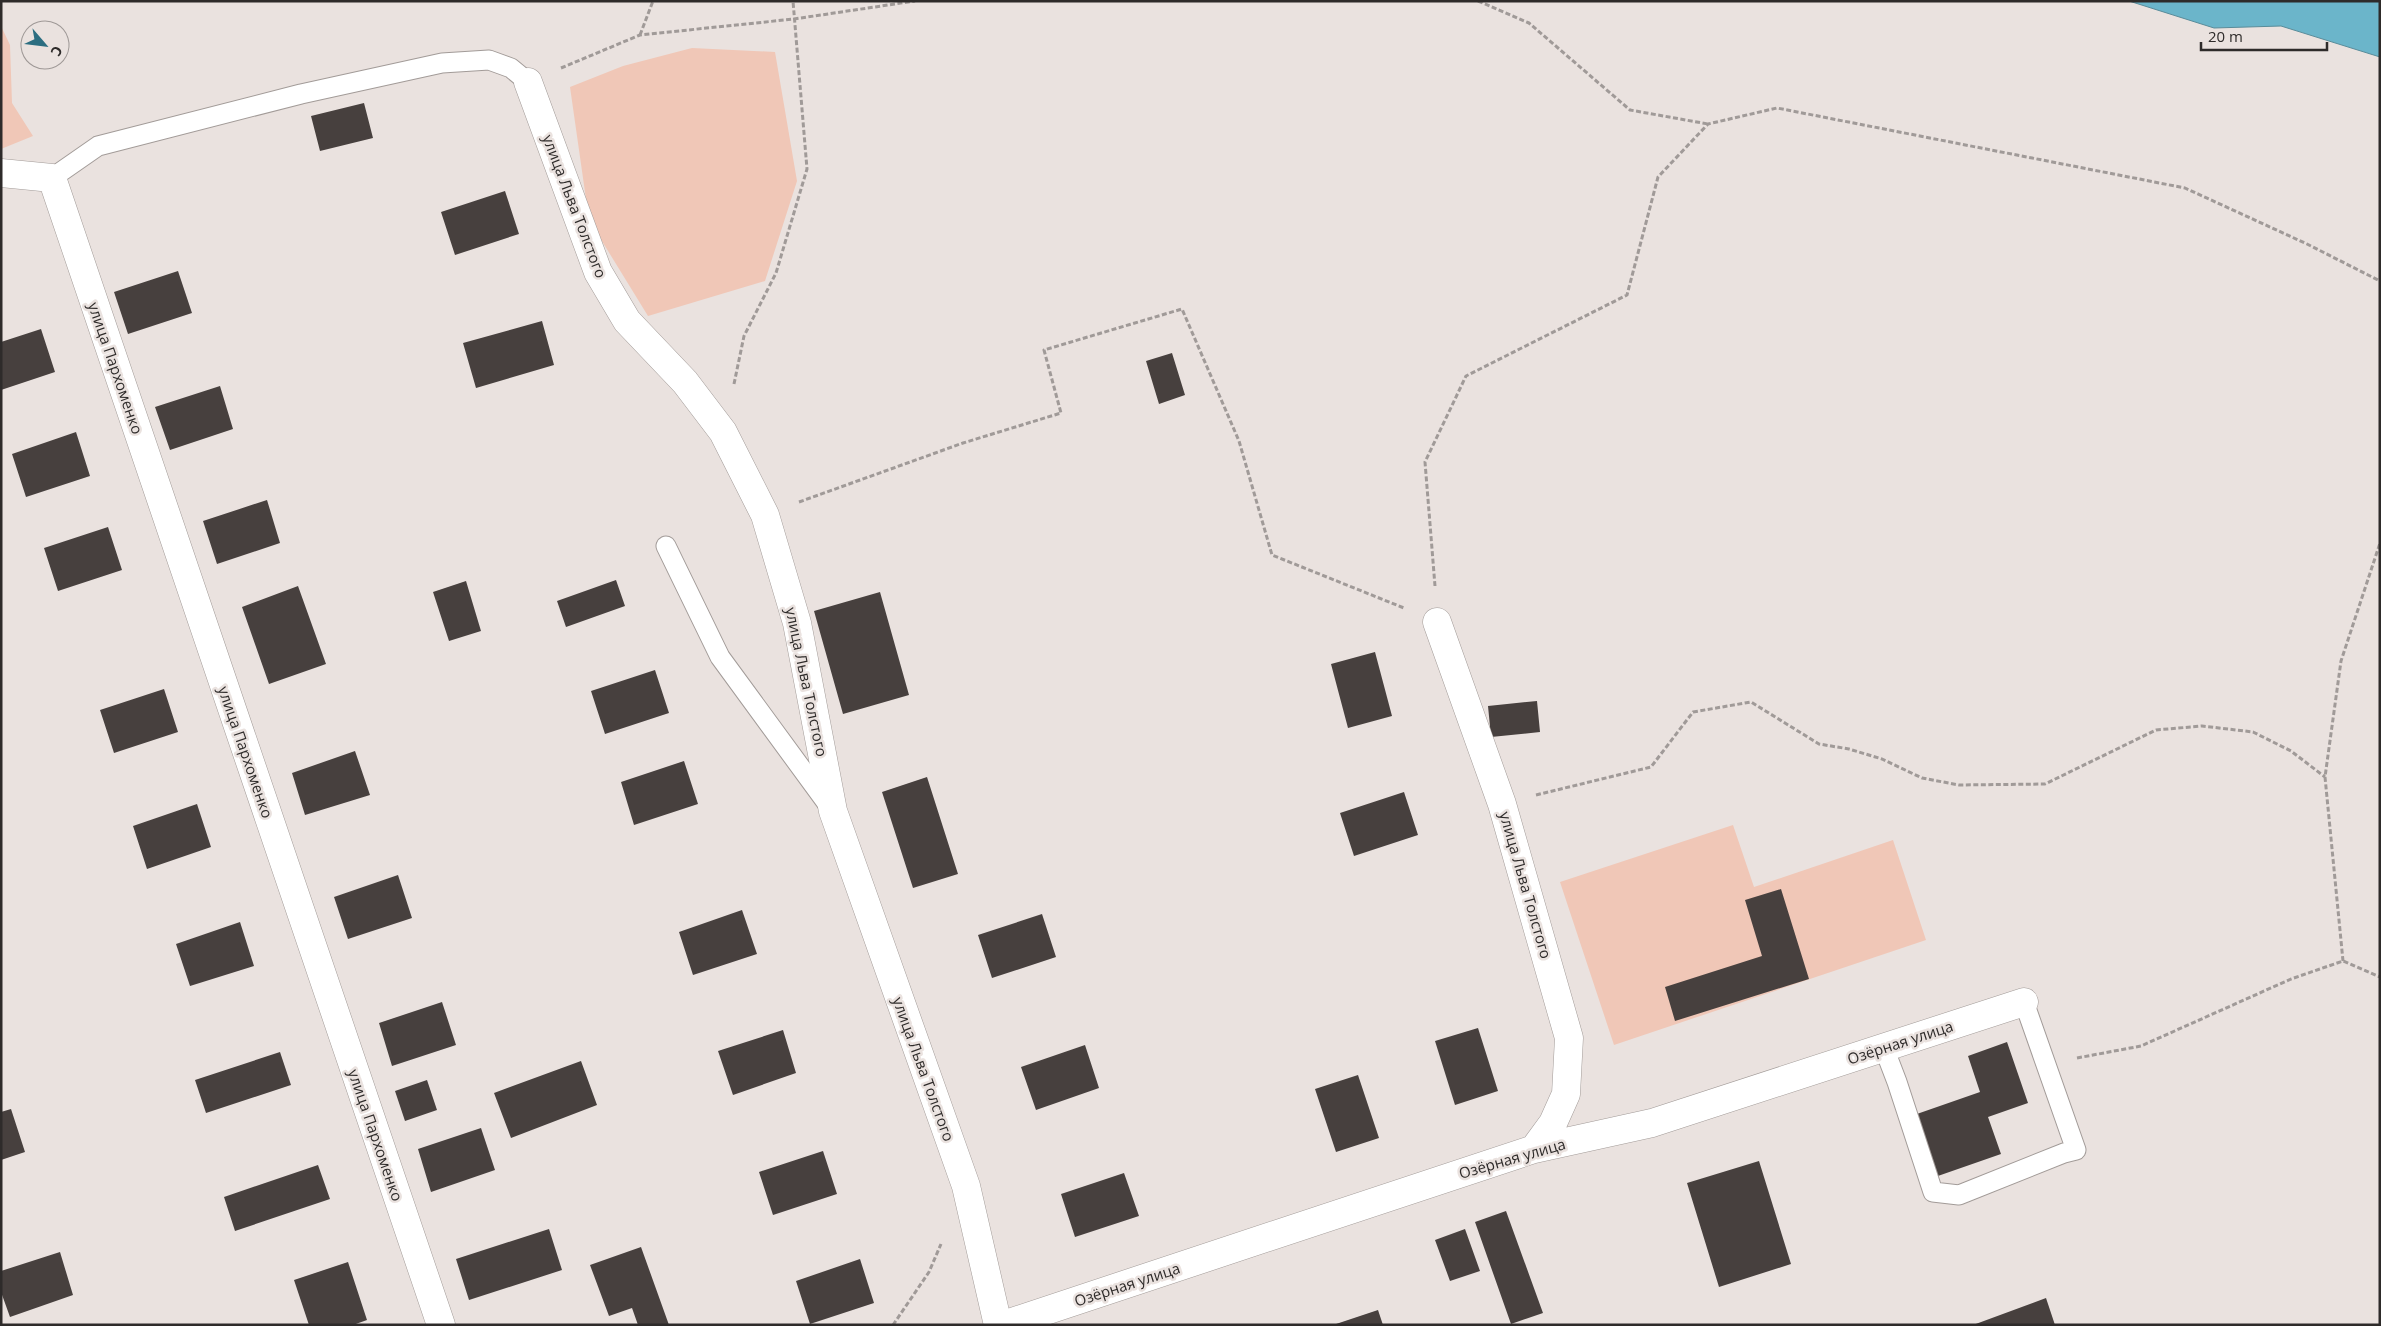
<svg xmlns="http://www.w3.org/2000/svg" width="2381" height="1326" font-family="'Open Sans',sans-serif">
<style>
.green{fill:#f0c7b7}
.water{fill:#6bb5ca;stroke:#598c9a}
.building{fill:#47403e}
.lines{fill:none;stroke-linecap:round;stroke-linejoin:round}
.lane-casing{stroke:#a29b98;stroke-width:21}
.street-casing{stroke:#a29b98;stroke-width:29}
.path{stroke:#a09a98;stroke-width:3;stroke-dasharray:5 2.5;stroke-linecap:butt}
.lane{stroke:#fff;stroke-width:19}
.street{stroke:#fff;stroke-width:28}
.labels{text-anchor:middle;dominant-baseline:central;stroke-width:5;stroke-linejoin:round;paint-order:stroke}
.street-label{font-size:15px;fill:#2e2b2a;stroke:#eae2df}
</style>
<rect width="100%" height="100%" fill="#eae2df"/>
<path class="green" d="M1 26 10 45 12 103 33 136 1 149Z
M692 48 775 52 797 181 765 281 648 316 589 220 570 87 623 66Z
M1733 825 1754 887 1893 840 1926 940 1614 1045 1560 882Z"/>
<path class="water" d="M2129 1H2380V57L2281 26 2214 28Z"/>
<path class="building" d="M364 103 373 138 320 151 311 116Z
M505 191 519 234 455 255 441 212Z
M178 271 192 313 128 334 114 292Z
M542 321 554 365 476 388 463 343Z
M41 329 55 372 1 390V342Z
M1172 353 1185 395 1159 404 1146 361Z
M220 386 233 429 170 450 155 407Z
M76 432 90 476 26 497 12 454Z
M267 500 280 543 217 564 203 521Z
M108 527 122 570 58 591 44 548Z
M616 580 625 606 566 627 557 601Z
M466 581 481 631 449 641 433 592Z
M298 586 326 664 269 684 242 607Z
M880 592 909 695 843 714 814 611Z
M1375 652 1392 716 1348 728 1331 664Z
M655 670 669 713 605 734 591 691Z
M164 689 178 732 114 753 100 710Z
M1537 701 1540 732 1491 737 1488 706Z
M355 751 370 795 305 815 292 773Z
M684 761 698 804 634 825 621 782Z
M927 777 958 874 913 888 882 792Z
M1404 792 1418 835 1354 856 1340 813Z
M197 804 211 847 147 869 133 826Z
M398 875 412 918 348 939 334 897Z
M1781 889 1809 979 1675 1021 1665 987 1762 956 1745 900Z
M742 910 757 954 693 975 679 932Z
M1042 914 1056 957 992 978 978 935Z
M240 922 254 966 190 986 176 944Z
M442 1002 456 1045 392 1066 379 1023Z
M1478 1028 1498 1091 1455 1105 1435 1041Z
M783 1030 796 1073 733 1095 718 1051Z
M2007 1042 2028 1103 1988 1117 2001 1154 1935 1177 1914 1115 1980 1092 1968 1056Z
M1085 1045 1099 1088 1036 1110 1021 1067Z
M280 1052 291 1085 206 1113 195 1080Z
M581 1061 597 1105 511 1138 494 1093Z
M1358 1075 1379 1138 1336 1152 1315 1089Z
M427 1080 437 1110 405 1121 395 1091Z
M11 1109 25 1152 1 1160V1112Z
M481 1128 495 1170 431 1192 418 1149Z
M823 1151 837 1194 773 1215 759 1172Z
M1759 1161 1791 1264 1719 1287 1687 1183Z
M318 1165 330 1199 235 1231 224 1197Z
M1124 1173 1139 1216 1075 1237 1061 1194Z
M1506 1211 1543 1313 1511 1324 1475 1222Z
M549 1229 562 1270 469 1300 456 1259Z
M1465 1229 1480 1271 1450 1281 1435 1240Z
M641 1247 669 1325H638L632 1308 609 1316 590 1265Z
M60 1252 73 1295 10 1317 1 1292V1271Z
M860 1259 874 1303 810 1324 796 1281Z
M348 1262 367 1320 353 1325H309L294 1280Z
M2046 1298 2055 1325H1973Z
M1378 1310 1383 1325H1336V1324Z"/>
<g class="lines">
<defs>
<path id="lane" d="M52 178 98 146 301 94 442 63 489 60 511 68 528 82
M666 546 720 657 829 806
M1884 1048 1897 1082 1933 1192 1959 1195 2064 1153 2076 1150 2024 1002"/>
<path id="street" d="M528 82 598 272 627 321 685 382 723 432 765 515 797 623 833 811 966 1186 998 1325
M1 173 52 178 441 1325
M1437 622 1502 804 1569 1038 1566 1094 1553 1123 1534 1149
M1003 1325 1534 1149 1652 1123 2024 1002"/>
</defs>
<use href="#lane" class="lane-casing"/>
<use href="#street" class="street-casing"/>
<path class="path" d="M1478 1 1529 23 1630 110 1708 124
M640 35 653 1
M561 68 640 35 794 19 915 1
M734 384 744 336 776 273 807 169 793 1
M799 502 963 443 1061 413 1044 350 1182 309 1239 441 1272 555 1404 608
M1435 586 1425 462 1466 376 1627 295 1658 177 1708 124 1777 108 2185 188 2307 244 2380 281
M1536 795 1651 767 1693 712 1751 702 1819 744 1849 749 1882 759 1922 778 1959 785 2045 784 2156 730 2202 726 2253 732 2291 751 2325 777
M2343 961 2325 777 2341 661 2380 543
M2077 1058 2141 1046 2291 979 2343 961 2380 977
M893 1325 929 1272 941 1244"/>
<use href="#lane" class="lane"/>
<use href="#street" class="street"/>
</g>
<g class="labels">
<g class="street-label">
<text transform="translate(575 206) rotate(69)">улица Льва Толстого</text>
<text transform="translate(116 368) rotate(71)">улица Пархоменко</text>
<text transform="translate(807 682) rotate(78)">улица Льва Толстого</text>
<text transform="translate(246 752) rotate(71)">улица Пархоменко</text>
<text transform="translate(1526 885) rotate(74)">улица Льва Толстого</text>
<text transform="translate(1900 1042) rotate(-18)">Озёрная улица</text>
<text transform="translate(924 1069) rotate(70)">улица Льва Толстого</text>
<text transform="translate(376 1135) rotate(71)">улица Пархоменко</text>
<text transform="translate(1512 1158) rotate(-16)">Озёрная улица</text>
<text transform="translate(1127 1284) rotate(-18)">Озёрная улица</text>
</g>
</g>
<rect width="2381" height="1326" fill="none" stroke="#2e2b2a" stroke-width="5"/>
<g transform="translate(45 45) rotate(118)"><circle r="24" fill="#eae2df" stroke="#9f9997"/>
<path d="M0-4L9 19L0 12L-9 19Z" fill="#2c6e81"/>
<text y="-8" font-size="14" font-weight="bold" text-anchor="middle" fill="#2e2b2a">С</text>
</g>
<path d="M2201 42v8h126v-8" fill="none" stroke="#2e2b2a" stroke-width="2.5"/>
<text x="2208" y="42" font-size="15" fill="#2e2b2a" stroke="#eae2df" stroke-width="4" paint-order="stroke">20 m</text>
</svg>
